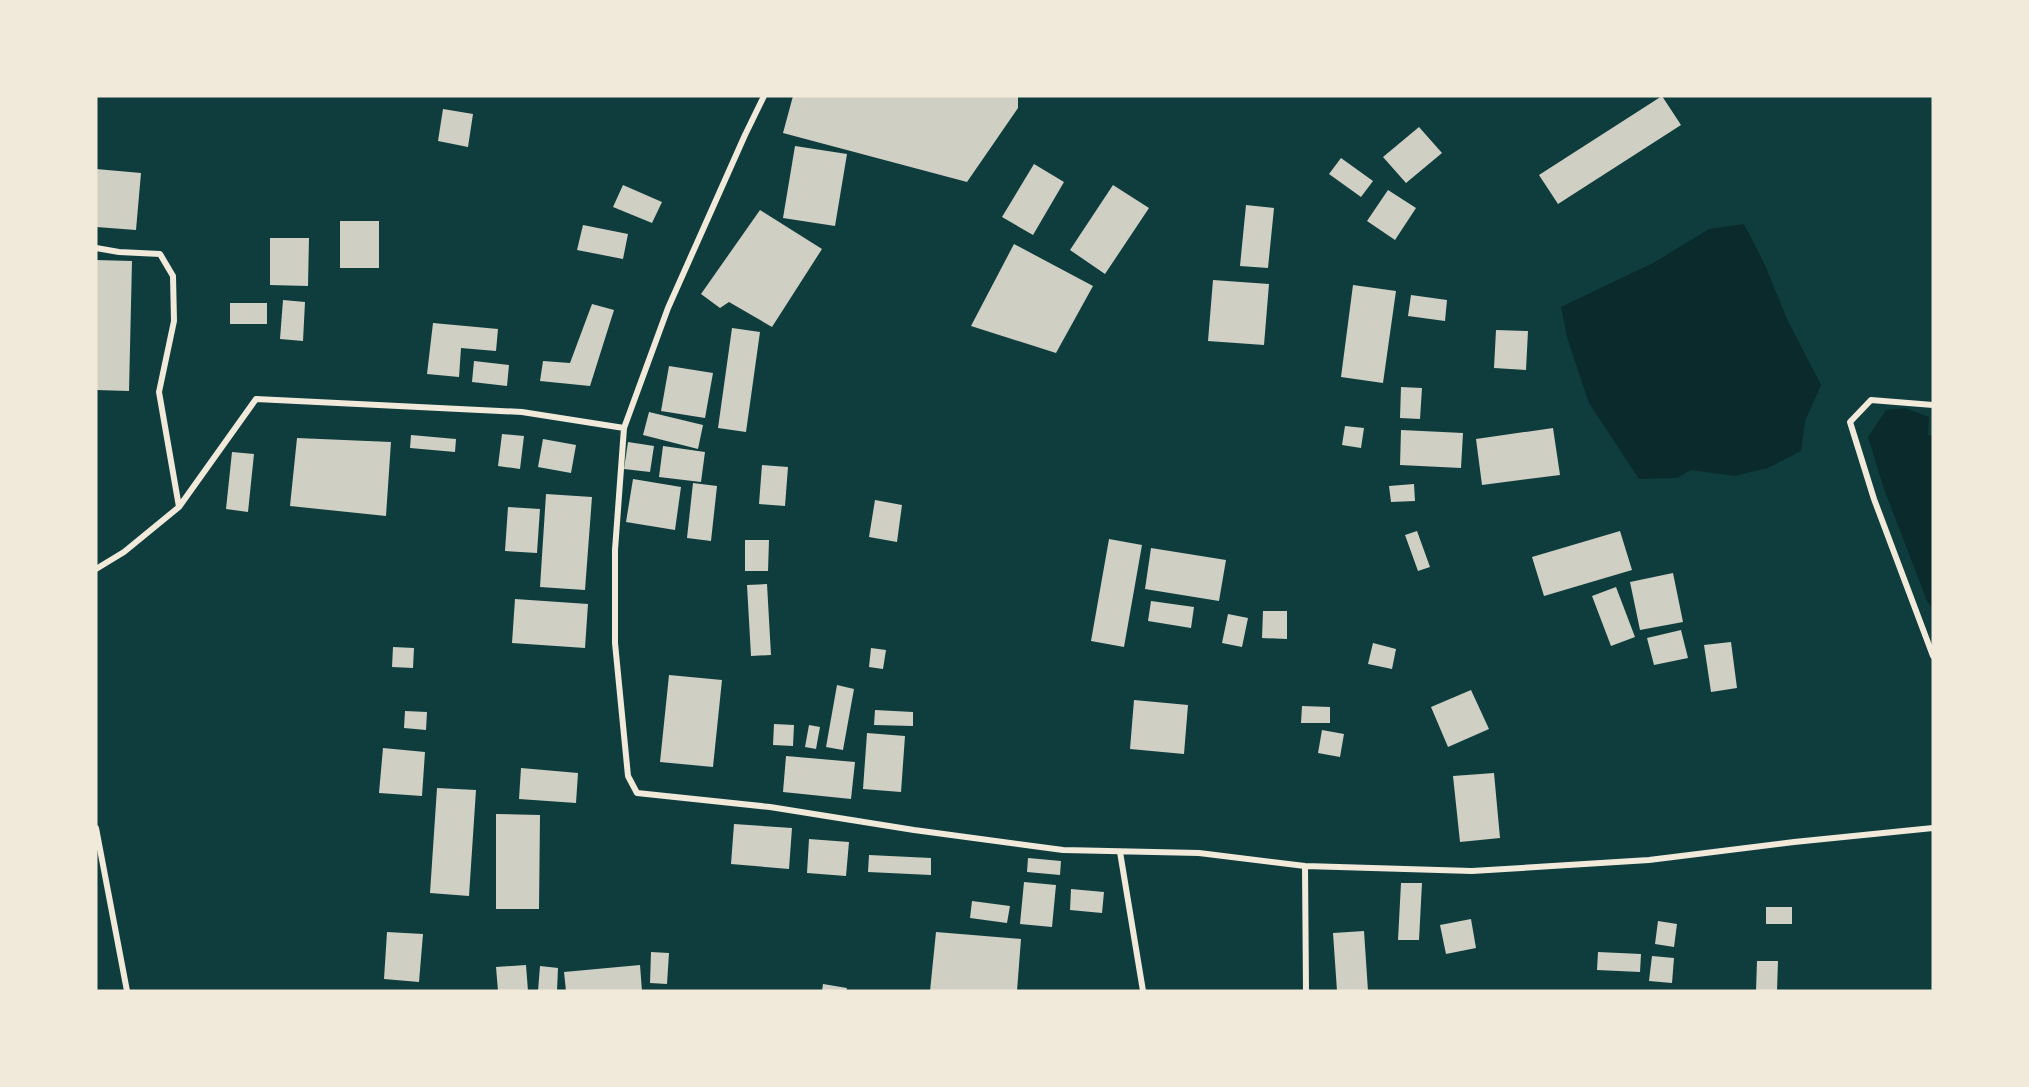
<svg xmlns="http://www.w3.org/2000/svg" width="2029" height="1087" font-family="'Fira Sans Condensed',sans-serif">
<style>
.water{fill:#0a2a2b}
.building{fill:#cfcfc3}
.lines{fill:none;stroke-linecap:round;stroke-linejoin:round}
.minor{stroke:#f1e9da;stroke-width:6}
</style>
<rect width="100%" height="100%" fill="#0f3d3e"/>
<path class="water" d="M1744 224 1765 265 1787 319 1821 385 1805 421 1801 451 1768 468 1735 476 1691 470 1677 478 1639 479 1589 403 1567 337 1561 307 1655 262 1709 229Z
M1905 408 1929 417 1928 435 1933 436V609L1927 601 1884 489 1868 437 1886 410Z"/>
<path class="building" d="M793 96H1018V108L967 182 783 133Z
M1662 96 1681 125 1558 204 1539 175Z
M443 109 473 114 468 147 438 141Z
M1419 127 1442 153 1406 183 1383 157Z
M795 146 847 154 835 226 783 218Z
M1341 158 1373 181 1361 197 1329 174Z
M1034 164 1064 182 1033 235 1002 217Z
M96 169 141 173 136 230 96 227Z
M623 185 662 202 652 223 613 207Z
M1113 185 1149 208 1105 274 1070 250Z
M1388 190 1416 208 1395 240 1367 221Z
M1246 205 1274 208 1268 268 1240 266Z
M760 210 822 249 772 327 729 302 720 308 701 294Z
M340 221H379V268H340Z
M583 225 628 234 623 259 577 250Z
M270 238H309L308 286 270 285Z
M1014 244 1093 286 1056 353 971 326Z
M96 260 132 261 129 391 96 390Z
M1213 280 1269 284 1264 345 1208 341Z
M1353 285 1396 291 1383 383 1341 377Z
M1411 295 1447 300 1445 321 1408 316Z
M283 300 305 302 303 341 280 339Z
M230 303H267V324H230Z
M592 304 614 310 590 386 540 381 543 361 570 363Z
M433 323 498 329 496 351 461 348 459 377 427 374Z
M732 328 760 332 746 432 718 428Z
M1496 330 1528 331 1526 370 1494 368Z
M474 361 509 365 507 386 472 382Z
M669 366 713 373 705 418 661 411Z
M1401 387 1422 388 1420 419 1400 418Z
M649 412 703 425 698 449 643 435Z
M1345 426 1364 428 1361 448 1342 445Z
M1553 428 1560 475 1482 485 1476 439Z
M1401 430 1463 433 1461 468 1400 465Z
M502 434 524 436 520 469 498 466Z
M411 435 456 439 455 452 410 448Z
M297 438 391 442 386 516 290 506Z
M543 439 576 445 571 473 538 467Z
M628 442 654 446 650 472 624 469Z
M663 446 705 452 701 482 659 477Z
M232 452 254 454 248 512 226 509Z
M762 465 788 467 785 506 759 504Z
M633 479 681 487 675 530 626 522Z
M693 483 717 486 711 541 687 538Z
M1414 484 1415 501 1391 502 1389 486Z
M546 494 592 497 585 590 540 587Z
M875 500 902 505 897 542 869 537Z
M508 507 540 509 537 553 505 551Z
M1417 531 1430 567 1418 571 1405 535Z
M1620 531 1632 570 1544 596 1532 557Z
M1109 539 1142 545 1124 647 1091 641Z
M745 540H769L768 571H745Z
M1151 548 1226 560 1219 601 1145 589Z
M1673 573 1683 622 1640 630 1630 582Z
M767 584 771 655 751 656 747 585Z
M1616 587 1635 637 1611 646 1592 596Z
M515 599 588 604 585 648 512 643Z
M1151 601 1194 607 1191 628 1148 621Z
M1263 611H1287V639L1262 638Z
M1228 614 1248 618 1242 647 1222 643Z
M1681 630 1688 658 1654 665 1647 638Z
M1731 642 1737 688 1711 692 1704 645Z
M1373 643 1396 649 1392 669 1368 664Z
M393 647 414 648 413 668 392 667Z
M871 648 886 650 883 669 869 667Z
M669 675 722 680 713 767 660 762Z
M837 685 854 689 843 750 826 747Z
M1471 690 1489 729 1448 747 1431 707Z
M1134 700 1188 705 1184 754 1130 749Z
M1302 706 1330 707V723H1301Z
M875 710 913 712V726L874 725Z
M405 711 427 712 426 730 404 728Z
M774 724 794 725 793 746 773 745Z
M809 725 820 727 816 749 805 747Z
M1322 730 1344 734 1340 757 1318 753Z
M867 733 905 736 901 792 863 789Z
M383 748 425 752 422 796 379 793Z
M786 756 855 762 851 799 783 792Z
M521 768 578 773 576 803 519 799Z
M1494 773 1500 838 1460 842 1453 776Z
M437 788 476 790 469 896 430 893Z
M496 814 540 815 539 909H496Z
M734 824 792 828 789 869 731 864Z
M809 839 849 842 846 876 807 873Z
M869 855 931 858V875L868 872Z
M1028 858 1061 861 1060 875 1027 872Z
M1024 882 1056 885 1052 927 1020 924Z
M1401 883H1422L1419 940H1398Z
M1071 889 1104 892 1102 913 1070 910Z
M972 901 1010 906 1007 923 970 918Z
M1766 907H1792V924H1766Z
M1471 919 1476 948 1446 954 1440 925Z
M1658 921 1677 924 1674 947 1655 944Z
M1364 931 1368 991H1337L1333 933Z
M387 932 423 934 419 982 384 979Z
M936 932 1021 939 1017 991H930Z
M651 952 669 953 667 984 650 983Z
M1598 952 1641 954 1640 972 1597 970Z
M1652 956 1674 958 1672 983 1649 981Z
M1757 961H1778L1777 991H1756Z
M526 965 528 991H498L496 967Z
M640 965 642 991H566L564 972Z
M540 966 558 968 557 991H538Z
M823 984 847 988 846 991H822Z"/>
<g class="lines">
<path class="minor" d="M764 96 745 135 668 308 624 428 615 550V643L628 776 637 793 770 807 914 830 1063 850 1199 853 1305 866 1472 871 1649 860 1794 842 1933 828
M96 248 119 252 160 254 173 276 174 321 159 392 179 507
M1933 405 1871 400 1850 422 1874 499 1933 656
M96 569 124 552 179 507 256 399 522 412 624 428
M96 828 127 991
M1120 852 1143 991
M1305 866 1306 991"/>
</g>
<rect width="2029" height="1087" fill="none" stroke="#f1e9da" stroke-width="195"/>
</svg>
